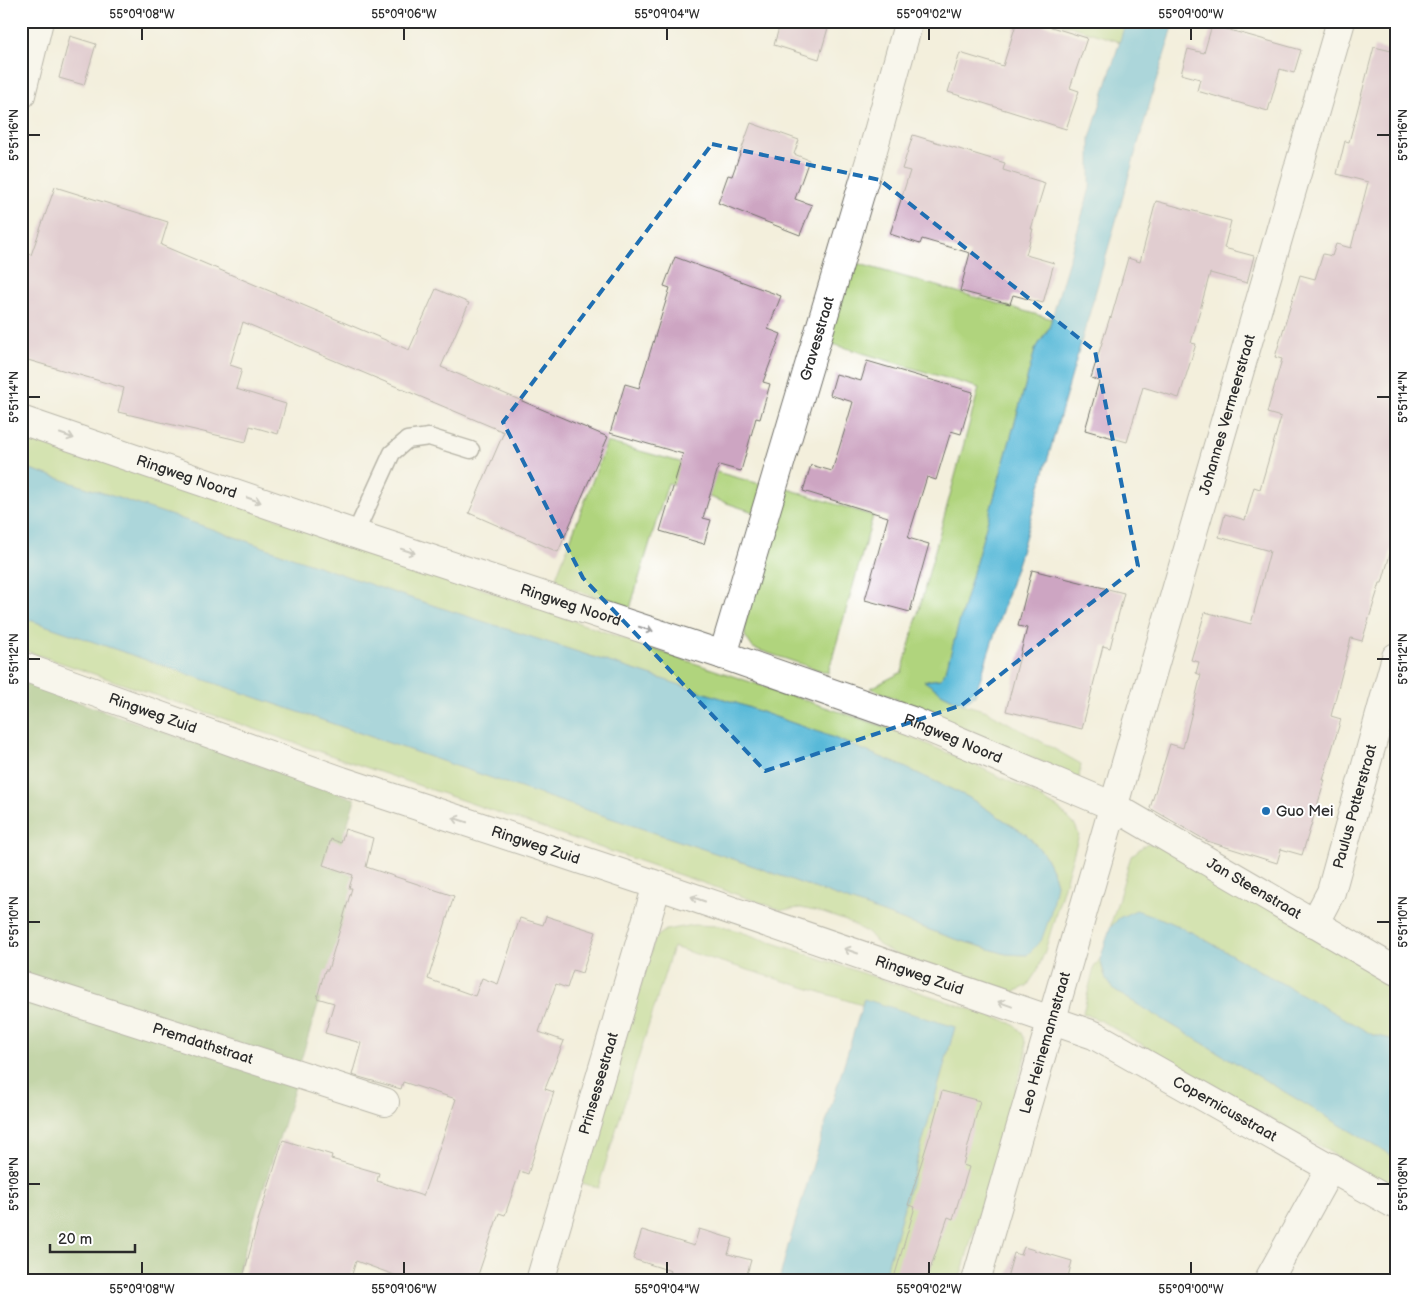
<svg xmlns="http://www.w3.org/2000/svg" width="1417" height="1302" font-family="'Balsamiq Sans',sans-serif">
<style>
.green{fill:#b0d47d;stroke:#6e8054}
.forest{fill:#8cb66c;stroke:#5c704c}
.water{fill:#59b9d8;stroke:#427282}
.building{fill:#cda5c2}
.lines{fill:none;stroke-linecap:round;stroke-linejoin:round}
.lane-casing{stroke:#717069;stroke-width:19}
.street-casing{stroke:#717069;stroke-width:30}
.secondary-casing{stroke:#717069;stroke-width:30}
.lane{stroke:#fff;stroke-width:16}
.street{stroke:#fff;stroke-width:28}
.secondary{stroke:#fff;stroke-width:28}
.oneway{stroke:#a0a0a0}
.marked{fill:none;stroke:#1f6fb2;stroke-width:4;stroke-dasharray:10 6;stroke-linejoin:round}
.ticks{fill:none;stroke:#2b2b2b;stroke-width:2}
.poi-dot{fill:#1f6fb2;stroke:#fff;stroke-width:2}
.labels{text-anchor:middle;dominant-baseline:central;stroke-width:4;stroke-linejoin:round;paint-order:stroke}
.street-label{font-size:15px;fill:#2b2b2b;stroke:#fff}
.poi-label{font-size:15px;fill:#2b2b2b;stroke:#fff;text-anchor:start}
.neatline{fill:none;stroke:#2b2b2b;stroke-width:2}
.ticks-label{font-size:12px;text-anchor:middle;fill:#2b2b2b}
</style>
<rect width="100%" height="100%" fill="#fff"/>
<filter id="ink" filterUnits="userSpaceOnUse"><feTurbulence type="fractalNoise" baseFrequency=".02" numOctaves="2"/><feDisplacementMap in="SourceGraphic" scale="10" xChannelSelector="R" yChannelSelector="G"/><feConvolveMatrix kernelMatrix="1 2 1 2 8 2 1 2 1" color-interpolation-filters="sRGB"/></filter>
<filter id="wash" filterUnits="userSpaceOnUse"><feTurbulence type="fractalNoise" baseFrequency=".0096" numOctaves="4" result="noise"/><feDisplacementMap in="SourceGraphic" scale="20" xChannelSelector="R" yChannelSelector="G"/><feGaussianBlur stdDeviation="1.12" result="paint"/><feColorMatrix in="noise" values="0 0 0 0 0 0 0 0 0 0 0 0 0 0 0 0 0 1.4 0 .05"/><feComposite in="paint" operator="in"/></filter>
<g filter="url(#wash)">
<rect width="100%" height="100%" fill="#f3efdc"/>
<path class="green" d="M1054 21H1126L1120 42Z
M849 261 1052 319 1049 328 1035 350 946 671 941 679 925 681 943 694 963 704 987 711 1081 764 1079 778 871 688 902 672 979 388 826 342Z
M21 433 391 557 679 658 894 730 969 762 1025 789 1059 809 1075 825 1079 835 1045 951 1037 971 1027 986 1014 992 1002 991 899 956 879 945 868 933 846 921 823 913 801 908 782 910 21 649V617L509 784 748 864 952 938 1006 954 1027 955 1056 884 1052 870 1044 854 1027 835 968 797 900 765 824 734 733 702 395 593 203 526 21 466Z
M607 442 764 485 756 513 668 483 630 608 554 583Z
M785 488 873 516 828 673 753 648 745 636V622Z
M1147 843 1166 847 1396 980V1040L1373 1035 1193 933 1162 919 1119 918 1110 928 1131 856Z
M694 925 719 926 738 931 1011 1023C1024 1031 1026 1039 1026 1054L959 1281H883L955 1027 863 1000 862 1005 673 947 598 1188 582 1183 655 938 666 930Z
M1100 959 1104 974 1115 991 1396 1158V1190L1101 1021 1083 1013 1094 967Z"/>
<path class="forest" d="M21 682 355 799 334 869 358 876 300 1063 21 973Z
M21 992 297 1080 235 1281H21Z"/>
<path class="water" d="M1126 21H1175L1155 85 1021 552 975 695 963 704 943 694 924 681 941 679 946 670 1035 350 1049 328 1090 188V138Z
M21 466 203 526 395 593 733 702 824 734 900 765 968 797 1027 835 1044 854 1052 870 1056 884 1050 916 1041 941 1027 955 1006 954 952 938 748 864 509 784 21 617Z
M1136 910 1162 919 1193 933 1373 1035 1396 1040V1158L1115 991 1106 979 1100 959 1110 928 1119 918Z
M864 999 955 1027 883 1281H779L788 1246Z"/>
<g id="blocks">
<path class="building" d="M781 21H830L819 59 774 45Z
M1017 21H1032L1087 38 1070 88 1079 91 1066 129 948 92 960 53 1003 66Z
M1212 25 1301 50 1294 73 1280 69 1268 111 1197 91 1200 79 1181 74 1188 49 1204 53Z
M70 36 96 44 84 85 59 78Z
M1374 47 1396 52V533L1382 583H1380L1362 641 1351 638 1331 716 1341 719 1323 780H1325L1302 855 1281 849 1277 863 1207 841 1150 808 1170 744 1183 748 1201 675 1196 673 1199 662 1191 660 1205 612 1251 624 1270 551 1219 537 1225 514 1245 520 1254 487 1260 489 1281 417 1267 413 1282 359 1275 357 1300 275 1315 279 1323 254 1332 256 1336 244 1351 248 1368 182 1337 174 1345 141 1349 142Z
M751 123 799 140 794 154 809 160 795 199 812 205 800 235 718 203 728 175 732 176Z
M913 135 1005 163 1003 170 1045 183 1031 229H1033L1026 255 1054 263 1043 303 1013 295 1010 304 960 291 970 253 922 239 920 244 890 234 910 171 902 169Z
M55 187 168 222 161 245 409 350 436 289 469 303 441 367 608 437 558 552 469 513 504 432 243 322 230 365 242 369 236 389 286 404 278 434 250 426 246 442 118 412 124 388 21 358V251L31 255Z
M1156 201 1231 221 1224 248 1254 256 1247 283 1210 273 1191 343 1196 344 1179 398 1143 387 1127 442 1085 430 1099 381 1091 378 1110 317 1111 318 1128 258 1140 262Z
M675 257 781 296 768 329 781 334 763 382 770 384 760 419 756 418 741 471 719 465 703 518 711 520 704 544 660 531 683 454 610 433 625 384 639 388 670 288 664 286Z
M867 361 973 392 961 434 951 431 936 480 927 477 908 538 929 544 910 612 865 600 888 517 803 491 811 465 832 471 846 426 853 402 830 395 836 374 861 381Z
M1032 570 1124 593 1110 648 1103 646 1082 729 1006 711 1027 628 1018 626Z
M345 829 373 838 366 867 454 896 428 979 475 996 482 978 498 984 520 918 543 925 546 916 596 932 582 973 573 970 567 988 556 984 539 1032 564 1041 545 1089 554 1092 528 1174 520 1171 505 1215 499 1213 476 1281H411L356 1261 350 1281H242L258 1221 283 1140 332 1155 331 1159 379 1173 377 1181 423 1196 456 1099 403 1082 401 1089 352 1075 361 1043 325 1033 334 1003 317 998 325 970H328L352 888H349L353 875 323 865 331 839 341 843Z
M942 1091 980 1101 963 1165 969 1167 953 1219 948 1217 926 1281H893L915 1207 908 1205 930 1135Z
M699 1229 733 1239 728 1254 751 1260 745 1281H668L671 1271 633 1259 642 1230 694 1246Z
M1024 1247 1072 1261 1067 1281H1006L1014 1253 1021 1255Z"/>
</g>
</g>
<g filter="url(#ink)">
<use href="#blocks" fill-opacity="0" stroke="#717069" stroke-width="1"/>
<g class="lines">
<defs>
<path id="lane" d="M355 534 392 453 407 440 429 437 471 450"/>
<g id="street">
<path d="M21 95 39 21"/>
<path id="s1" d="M723 655 871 157 909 21"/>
<path id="s2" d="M1314 924 1331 892 1396 657"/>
<path id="s3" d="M21 985 385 1102"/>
<path id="s4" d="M540 1281 657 885"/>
<path d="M1268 1281 1331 1167"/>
</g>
<g id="secondary">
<path id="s5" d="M21 420 355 534 723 655 912 721 1113 806 1396 971"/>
<path id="s6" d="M21 666 342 781 657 885 1094 1035 1396 1205"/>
<path id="s7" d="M976 1281 1341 21"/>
</g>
</defs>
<use href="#lane" class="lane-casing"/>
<use href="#street" class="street-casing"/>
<use href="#secondary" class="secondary-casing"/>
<use href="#lane" class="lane"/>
<use href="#street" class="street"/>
<use href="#secondary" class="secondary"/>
</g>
<defs><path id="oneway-shaft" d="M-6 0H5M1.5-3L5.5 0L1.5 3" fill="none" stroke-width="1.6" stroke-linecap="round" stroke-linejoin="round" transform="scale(1.25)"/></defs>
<g class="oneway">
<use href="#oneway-shaft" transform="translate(67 436) rotate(19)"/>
<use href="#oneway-shaft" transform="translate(254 500) rotate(19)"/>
<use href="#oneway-shaft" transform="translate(408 551) rotate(18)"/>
<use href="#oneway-shaft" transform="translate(646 629) rotate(18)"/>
<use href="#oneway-shaft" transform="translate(460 820) rotate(-162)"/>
<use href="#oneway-shaft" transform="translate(698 899) rotate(-161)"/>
<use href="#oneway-shaft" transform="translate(851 951) rotate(-161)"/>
<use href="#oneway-shaft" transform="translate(1005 1004) rotate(-160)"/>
</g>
</g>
<path d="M0 0H1417V1302H0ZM712 144 880 180 1095 351 1138 566 962 705 765 771 583 578 503 422Z" fill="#f3efdc" fill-opacity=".55" fill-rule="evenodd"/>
<path class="marked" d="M712 144 880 180 1095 351 1138 566 962 705 765 771 583 578 503 422Z"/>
<path class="ticks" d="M142 28V40M404 28V40M667 28V40M929 28V40M1191 28V40M28 135H40M1377 135H1390M28 397H40M1377 397H1390M28 659H40M1377 659H1390M28 922H40M1377 922H1390M28 1184H40M1377 1184H1390M142 1262V1274M404 1262V1274M667 1262V1274M929 1262V1274M1191 1262V1274"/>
<circle class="poi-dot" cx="1266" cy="811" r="5"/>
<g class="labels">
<g class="street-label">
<text stroke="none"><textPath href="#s1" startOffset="330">Gravesstraat</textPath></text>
<text stroke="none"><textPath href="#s7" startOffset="902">Johannes Vermeerstraat</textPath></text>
<text stroke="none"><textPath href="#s5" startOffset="175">Ringweg Noord</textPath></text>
<text stroke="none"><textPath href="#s5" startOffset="580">Ringweg Noord</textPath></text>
<text stroke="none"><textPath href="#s6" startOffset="140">Ringweg Zuid</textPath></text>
<text stroke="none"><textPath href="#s5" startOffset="985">Ringweg Noord</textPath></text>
<text stroke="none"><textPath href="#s2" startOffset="125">Paulus Potterstraat</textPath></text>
<text stroke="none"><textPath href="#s6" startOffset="545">Ringweg Zuid</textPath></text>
<text stroke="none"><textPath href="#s5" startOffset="1322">Jan Steenstraat</textPath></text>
<text stroke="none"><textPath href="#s6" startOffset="950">Ringweg Zuid</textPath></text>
<text stroke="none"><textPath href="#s7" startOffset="248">Leo Heinemannstraat</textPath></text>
<text stroke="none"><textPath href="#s3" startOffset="191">Premdathstraat</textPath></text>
<text stroke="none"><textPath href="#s4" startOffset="206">Prinsessestraat</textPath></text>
<text stroke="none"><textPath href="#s6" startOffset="1285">Copernicusstraat</textPath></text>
</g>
<g class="poi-label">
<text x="1276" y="811">Guo Mei</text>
</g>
</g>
<rect width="1417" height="1302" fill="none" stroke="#fff" stroke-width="55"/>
<path d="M50 1244v8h85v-8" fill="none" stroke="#2b2b2b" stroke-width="2.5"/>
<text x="58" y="1244" font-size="15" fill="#2b2b2b" stroke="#ffffff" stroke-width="4" paint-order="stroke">20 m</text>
<rect x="28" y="28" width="1362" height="1246" class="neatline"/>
<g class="ticks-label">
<text x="142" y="18">55°09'08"W</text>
<text x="404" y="18">55°09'06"W</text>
<text x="667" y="18">55°09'04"W</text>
<text x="929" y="18">55°09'02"W</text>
<text x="1191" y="18">55°09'00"W</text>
<text transform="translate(14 135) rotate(-90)" y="4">5°51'16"N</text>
<text transform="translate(1403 135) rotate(-90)" y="4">5°51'16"N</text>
<text transform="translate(14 397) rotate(-90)" y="4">5°51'14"N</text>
<text transform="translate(1403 397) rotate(-90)" y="4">5°51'14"N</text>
<text transform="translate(14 659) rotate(-90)" y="4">5°51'12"N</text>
<text transform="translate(1403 659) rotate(-90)" y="4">5°51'12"N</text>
<text transform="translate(14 922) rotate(-90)" y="4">5°51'10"N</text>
<text transform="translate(1403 922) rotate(-90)" y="4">5°51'10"N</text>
<text transform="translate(14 1184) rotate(-90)" y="4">5°51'08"N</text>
<text transform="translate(1403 1184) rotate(-90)" y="4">5°51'08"N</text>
<text x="142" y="1293">55°09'08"W</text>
<text x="404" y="1293">55°09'06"W</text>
<text x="667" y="1293">55°09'04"W</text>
<text x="929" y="1293">55°09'02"W</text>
<text x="1191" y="1293">55°09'00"W</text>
</g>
</svg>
